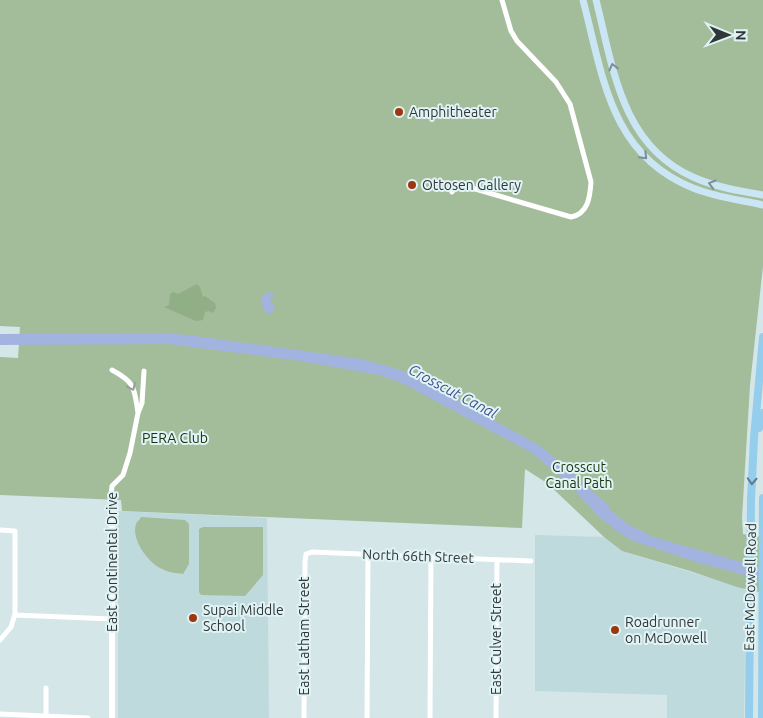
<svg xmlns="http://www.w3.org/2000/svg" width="763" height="718" font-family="Ubuntu,sans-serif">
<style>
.built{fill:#bfdadd}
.green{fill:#a3bc9a}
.forest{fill:#91af86}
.water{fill:#a3b3e0}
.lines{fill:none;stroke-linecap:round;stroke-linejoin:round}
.minor{stroke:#fff;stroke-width:5}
.tertiary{stroke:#fff;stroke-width:6}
.secondary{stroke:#cae6f5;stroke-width:7}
.primary{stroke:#95cdec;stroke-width:8}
.oneway{stroke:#7d8e96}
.oneway2{stroke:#989b9c}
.oneway3{stroke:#5d7a89}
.poi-dot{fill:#9d370d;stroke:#e1f3f5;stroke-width:2}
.labels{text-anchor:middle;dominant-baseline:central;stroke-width:4;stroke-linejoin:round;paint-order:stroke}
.poi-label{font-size:14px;fill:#303738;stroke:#e1f3f5;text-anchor:start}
.park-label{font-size:14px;fill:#163409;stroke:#e1f3f5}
.street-label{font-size:14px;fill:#303738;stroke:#e1f3f5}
.water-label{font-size:15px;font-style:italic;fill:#3f528b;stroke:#e1f3f5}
</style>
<rect width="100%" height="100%" fill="#d4e6e8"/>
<path class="built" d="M118 511 267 518 269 718H118Z
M535 535 604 537 622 551 746 589 744 718H667V695L535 691Z"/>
<path class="green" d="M0 0H763V266L750 385 742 518 743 534 763 537V593L737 587 690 571 622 551 604 537 547 483 525 469 522 528 122 511 121 500 0 495V357L18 358 20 327 0 326Z
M141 517 185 520 189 524V564L183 574C175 573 167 572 160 568 147 561 131 539 136 524 137 521 140 520 141 517Z
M203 527H263V575L245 596 201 595 199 592V529Z"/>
<path class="forest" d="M197 284 200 287 203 297 205 296 215 303 216 308 213 313 209 311 205 312 203 320 196 321 164 307 169 305 170 294 173 292 178 294Z"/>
<path class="water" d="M269 292 275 294 270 299 275 308 271 314 265 312 261 303 262 296Z
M160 333 188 335 362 359 394 368 409 373 542 447 608 505 610 510 626 523 653 537 763 568V580L699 563 633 541 618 532 597 515 569 484 532 453 404 384 380 375 300 361 169 344 0 345V334Z"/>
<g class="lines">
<path class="minor" d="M472 188 571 217C588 214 590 197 591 182L570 104 556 82 517 41 511 31 502 0
M452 192 457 186 470 188
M112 370C136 383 134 388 138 413
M111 496 112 486 123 475 130 453 138 413 142 403 144 371
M0 530 15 531V614L11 627 0 640
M15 615 112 619
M0 714 88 718
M46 716V688
M304 718 305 562 306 554 312 552 531 561
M367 718 368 554
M430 718 431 557
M496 718 497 560"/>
<path class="tertiary" d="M111 496 112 500V718"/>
<path class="secondary" d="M583 0C603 76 610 155 693 188 715 197 740 200 763 205
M596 0C613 67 621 145 693 177 715 187 739 191 763 195"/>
<path class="primary" d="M759 428 763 413
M749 718 751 500 754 438 763 337
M762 718 763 498"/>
</g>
<defs><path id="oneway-chevron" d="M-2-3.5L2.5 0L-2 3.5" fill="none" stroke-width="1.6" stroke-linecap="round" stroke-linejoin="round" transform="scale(1.25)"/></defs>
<g class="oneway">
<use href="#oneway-chevron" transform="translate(613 67) rotate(-104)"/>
<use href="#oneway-chevron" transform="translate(644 156) rotate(45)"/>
<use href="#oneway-chevron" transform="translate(712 184) rotate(-164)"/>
</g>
<use class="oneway2" href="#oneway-chevron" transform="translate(132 387) rotate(65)"/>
<use class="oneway3" href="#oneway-chevron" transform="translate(752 481) rotate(93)"/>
<g class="poi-dot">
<circle cx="399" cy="112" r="5"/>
<circle cx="412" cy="185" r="5"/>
<circle cx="193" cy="618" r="5"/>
<circle cx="615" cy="630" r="5"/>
</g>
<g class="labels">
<g class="poi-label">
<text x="409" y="112">Amphitheater</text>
<text x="422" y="185">Ottosen Gallery</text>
<text x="203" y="610">Supai Middle<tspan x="203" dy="16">School</tspan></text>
<text x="625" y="622">Roadrunner<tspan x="625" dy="16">on McDowell</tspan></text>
</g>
<g class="park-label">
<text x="175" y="438">PERA Club</text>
<text x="579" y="467">Crosscut<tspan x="579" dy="16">Canal Path</tspan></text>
</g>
<g class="street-label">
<text transform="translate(418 556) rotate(2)">North 66th Street</text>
<text transform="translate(112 562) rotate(-90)">East Continental Drive</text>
<text transform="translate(750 587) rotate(-89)">East McDowell Road</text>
<text transform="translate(304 636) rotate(-90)">East Latham Street</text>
<text transform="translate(496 639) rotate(-90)">East Culver Street</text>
</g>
<g class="water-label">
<text transform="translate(453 391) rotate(28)">Crosscut Canal</text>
</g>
</g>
<g transform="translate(728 35) rotate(91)" stroke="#e1f3f5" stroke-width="4" paint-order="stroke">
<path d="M0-4L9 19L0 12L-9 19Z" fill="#303738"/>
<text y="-8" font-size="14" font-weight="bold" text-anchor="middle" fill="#303738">N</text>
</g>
</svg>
